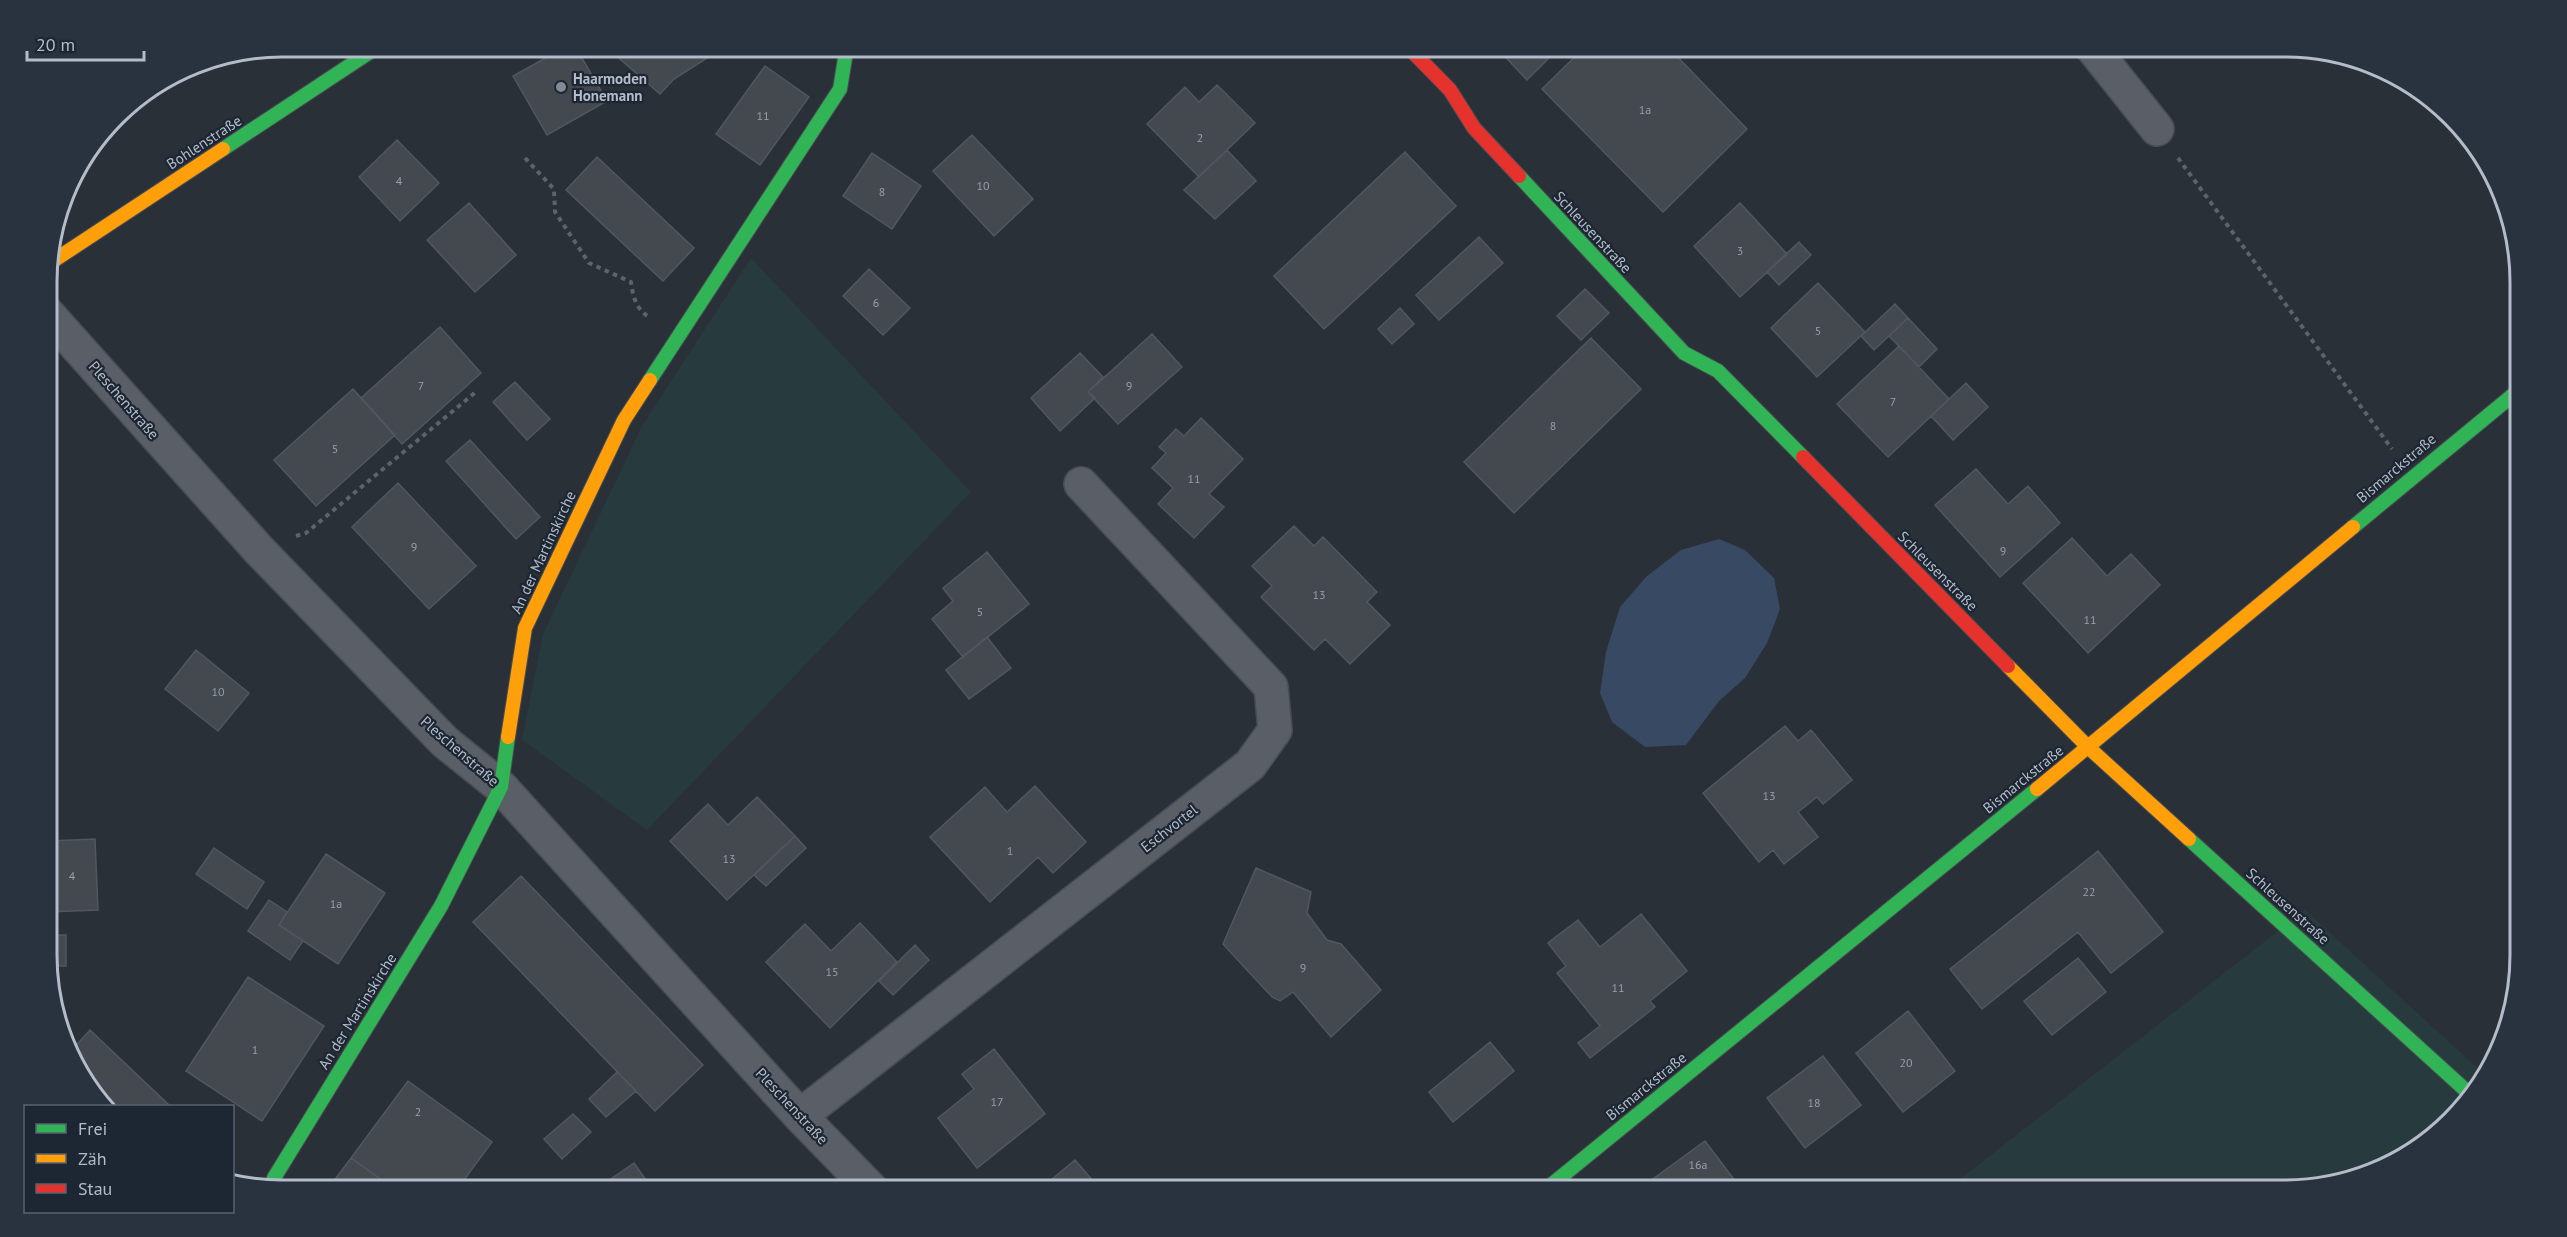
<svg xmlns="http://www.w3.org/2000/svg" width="2567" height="1237" font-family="'PT Sans',sans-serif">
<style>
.green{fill:#273a3e}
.water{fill:#384963}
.building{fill:#444950;stroke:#52575f;stroke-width:1.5}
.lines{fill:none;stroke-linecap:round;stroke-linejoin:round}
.street-casing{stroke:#484c53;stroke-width:36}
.fast-casing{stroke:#484c53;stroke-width:16}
.slow-casing{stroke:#484c53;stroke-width:16}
.jam-casing{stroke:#484c53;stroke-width:16}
.path{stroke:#5d636a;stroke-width:4;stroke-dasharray:4.5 4.5;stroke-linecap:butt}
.street{stroke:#5a5e66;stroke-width:33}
.fast{stroke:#30b455;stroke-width:14}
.slow{stroke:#ff9f0a;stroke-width:14}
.jam{stroke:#e5322d;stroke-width:14}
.poi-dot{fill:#848b96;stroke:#1d2633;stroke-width:2}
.labels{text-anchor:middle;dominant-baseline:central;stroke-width:4.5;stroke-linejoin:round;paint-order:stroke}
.number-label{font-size:12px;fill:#989fab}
.poi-label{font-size:15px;font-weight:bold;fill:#b4bcc9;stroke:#1d2633;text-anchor:start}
.street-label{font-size:15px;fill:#b4bcc9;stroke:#1d2633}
.rim{fill:none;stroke:#b4bcc9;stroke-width:3}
</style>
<rect width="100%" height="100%" fill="#2a3038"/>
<path class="green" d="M751 258 971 492 647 830 522 740 543 634 642 426Z
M2305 910 2485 1075 2462 1110 2416 1151 2361 1178 2300 1190H1946Z"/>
<path class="water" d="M1719 539 1745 550 1774 578 1780 609 1767 643 1745 678 1719 701 1686 745 1645 747 1612 722 1600 693 1606 652 1620 607 1647 576 1681 550Z"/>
<path class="building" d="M567 46H575L607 101 547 135 513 76Z
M618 46H726L674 79 660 94 613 53Z
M1495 46H1561L1527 80Z
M1586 46H1667L1747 129 1663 212 1542 89Z
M765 66 809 97 760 165 716 134Z
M160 84 117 118 126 105Z
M1217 85 1255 123 1199 177 1147 124 1185 87 1199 102Z
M972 135 1033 199 994 236 933 171Z
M397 140 439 183 400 221 359 177Z
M1227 150 1256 181 1215 219 1184 190Z
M1405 152 1456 206 1324 329 1274 276Z
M872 153 921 186 892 229 843 196Z
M597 157 694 248 663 281 566 190Z
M469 203 516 255 475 292 427 240Z
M1740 203 1787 254 1740 297 1694 246Z
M1479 237 1503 263 1439 320 1416 295Z
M1799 242 1811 255 1779 285 1767 272Z
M869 269 910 308 883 335 843 296Z
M1818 283 1865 332 1817 377 1771 328Z
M1585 289 1609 313 1581 340 1557 316Z
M1895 304 1908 318 1874 350 1861 336Z
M1400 308 1414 324 1392 344 1378 329Z
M1908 318 1937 349 1919 367 1889 336Z
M440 327 481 373 402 444 361 398Z
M1152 334 1182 367 1118 424 1088 392Z
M1591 338 1641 389 1514 513 1464 462Z
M1899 346 1949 399 1888 457 1837 404Z
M1080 353 1103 377 1088 392 1095 398 1060 431 1031 398Z
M515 382 550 419 527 440 493 402Z
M1966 383 1988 407 1953 440 1931 416Z
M353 389 395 435 316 506 274 460Z
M1201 418 1243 459 1209 494 1224 507 1194 538 1158 504 1173 488 1152 468 1166 453 1159 447 1176 429 1184 436Z
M470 440 540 517 516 539 446 461Z
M1976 469 2008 504 2028 486 2060 523 2000 577 1935 505Z
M398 483 476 566 429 609 352 527Z
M1294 526 1314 546 1323 537 1377 592 1367 602 1390 625 1350 664 1325 639 1314 650 1261 597 1272 586 1252 566Z
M2072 538 2107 576 2131 554 2160 585 2088 653 2023 583Z
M987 552 1029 604 963 657 932 619 953 601 943 588Z
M987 637 1011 668 969 699 946 670Z
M196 650 249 693 218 731 165 689Z
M1785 726 1798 741 1811 730 1852 780 1823 804 1817 797 1798 812 1818 837 1784 864 1773 850 1759 862 1703 793Z
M1035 786 1086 842 1053 873 1038 857 990 902 930 837 985 787 1007 812Z
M757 797 795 836 727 900 670 841 708 804 728 825Z
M795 836 806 848 766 886 754 875Z
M95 839 98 910 48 912V841Z
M214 848 264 882 247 909 196 874Z
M2098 851 2163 932 2111 973 2078 932 1982 1009 1950 969Z
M326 854 385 893 338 964 279 925Z
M1256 868 1311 892 1307 913 1327 940 1341 944 1381 990 1331 1037 1293 992 1280 1001 1272 997 1223 944Z
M521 876 703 1065 655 1111 473 922Z
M269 900 287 912 279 925 303 941 290 960 248 931Z
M1641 914 1687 971 1650 1001 1655 1007 1590 1058 1578 1043 1600 1026 1557 973 1566 966 1548 943 1578 920 1600 947Z
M860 923 897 962 830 1028 766 962 805 924 831 951Z
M48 935H66V966H49Z
M915 945 929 960 893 995 879 981Z
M2078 958 2106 992 2052 1035 2024 1001Z
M248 977 324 1026 262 1121 186 1071Z
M1908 1011 1955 1071 1903 1112 1856 1053Z
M90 1030 170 1106H105L95 1098 69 1053Z
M1490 1042 1514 1071 1453 1122 1429 1092Z
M994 1049 1045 1114 977 1168 938 1118 974 1089 962 1074Z
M1823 1056 1861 1105 1805 1148 1767 1098Z
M617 1072 636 1091 606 1117 589 1099Z
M408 1081 492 1142 458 1188 461 1190H396L351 1158Z
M573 1114 591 1132 562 1159 544 1139Z
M1705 1141 1742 1190H1644L1642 1187Z
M351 1158 396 1190H327Z
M1075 1160 1101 1190H1039Z
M634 1163 653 1190H595Z"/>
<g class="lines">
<defs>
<path id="street" d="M2091 46 2157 129
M47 313 258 549 445 742 501 787 800 1116 872 1190
M800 1116 1250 765 1275 730 1271 687 1081 484"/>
<path id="fast" d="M223 149 379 46
M1519 176 1684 353 1718 371 1803 457
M650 380 840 89 847 46
M2353 527 2519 390
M2189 839 2472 1096
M271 1188 274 1178 441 906 501 787 508 737
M1545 1190 2037 789"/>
<path id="slow" d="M47 265 223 149
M2008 666 2088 747 2189 839
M508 737 525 628 624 420 650 380
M2037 789 2353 527"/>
<path id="jam" d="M1407 46 1450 90 1474 128 1519 176
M1803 457 2008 666"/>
</defs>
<use href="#street" class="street-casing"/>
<use href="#fast" class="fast-casing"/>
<use href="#slow" class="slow-casing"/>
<use href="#jam" class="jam-casing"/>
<path class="path" d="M525 158 554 189 555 212 589 263 631 282C633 297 636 309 649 317
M2178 158 2392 449
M296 536 306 533 477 391"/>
<use href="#street" class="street"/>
<use href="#fast" class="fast"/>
<use href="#slow" class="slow"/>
<use href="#jam" class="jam"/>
</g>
<circle class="poi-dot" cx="561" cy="87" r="6"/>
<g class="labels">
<g class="number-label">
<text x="1645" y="109">1a</text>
<text x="763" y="115">11</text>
<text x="1200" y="137">2</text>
<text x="399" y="180">4</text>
<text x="983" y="185">10</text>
<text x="882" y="191">8</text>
<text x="1740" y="250">3</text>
<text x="876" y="302">6</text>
<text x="1818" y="330">5</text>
<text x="421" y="385">7</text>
<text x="1129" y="385">9</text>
<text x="1893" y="401">7</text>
<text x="1553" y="425">8</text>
<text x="335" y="448">5</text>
<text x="1194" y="478">11</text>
<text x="414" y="546">9</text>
<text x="2003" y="550">9</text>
<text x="1319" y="594">13</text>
<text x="980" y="611">5</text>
<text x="2090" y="619">11</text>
<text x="218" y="691">10</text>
<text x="1769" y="795">13</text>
<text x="1010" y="850">1</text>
<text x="729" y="858">13</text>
<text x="72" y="875">4</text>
<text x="2089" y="891">22</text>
<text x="336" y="903">1a</text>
<text x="1303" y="967">9</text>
<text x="832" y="971">15</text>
<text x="1618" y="987">11</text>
<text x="255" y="1049">1</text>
<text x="1906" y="1062">20</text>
<text x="997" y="1101">17</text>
<text x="1814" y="1102">18</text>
<text x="418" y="1111">2</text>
<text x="1698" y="1164">16a</text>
</g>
<g class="poi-label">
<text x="573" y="78">Haarmoden<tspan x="573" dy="17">Honemann</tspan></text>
</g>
<g class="street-label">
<text transform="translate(204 142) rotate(-33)">Bohlenstraße</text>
<text transform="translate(1593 232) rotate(47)">Schleusenstraße</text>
<text transform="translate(124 400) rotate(49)">Pleschenstraße</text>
<text transform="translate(2396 468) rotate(-40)">Bismarckstraße</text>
<text transform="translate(543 552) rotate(-65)">An der Martinskirche</text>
<text transform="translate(1938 571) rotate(45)">Schleusenstraße</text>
<text transform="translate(460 751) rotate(41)">Pleschenstraße</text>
<text transform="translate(2023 779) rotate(-39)">Bismarckstraße</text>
<text transform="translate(1169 828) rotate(-38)">Eschvortel</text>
<text transform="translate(2288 906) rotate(42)">Schleusenstraße</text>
<text transform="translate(357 1011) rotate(-58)">An der Martinskirche</text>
<text transform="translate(1646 1086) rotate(-39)">Bismarckstraße</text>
<text transform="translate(792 1106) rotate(47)">Pleschenstraße</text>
</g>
</g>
<path d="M0 0H2567V1237H0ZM282 57H2285A225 225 0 0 1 2510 282V955A225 225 0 0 1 2285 1180H282A225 225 0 0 1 57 955V282A225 225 0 0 1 282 57Z" fill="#29323f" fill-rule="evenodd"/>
<path class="rim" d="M282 57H2285A225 225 0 0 1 2510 282V955A225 225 0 0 1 2285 1180H282A225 225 0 0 1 57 955V282A225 225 0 0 1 282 57Z"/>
<rect x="24" y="1105" width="210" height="108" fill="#1d2633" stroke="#59626f" stroke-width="1.5"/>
<rect x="36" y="1124" width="30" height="9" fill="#30b455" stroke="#59626f" stroke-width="1.5"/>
<text x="78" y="1135" font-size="18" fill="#b4bcc9">Frei</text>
<rect x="36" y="1154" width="30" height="9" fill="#ff9f0a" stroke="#59626f" stroke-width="1.5"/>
<text x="78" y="1165" font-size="18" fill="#b4bcc9">Zäh</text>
<rect x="36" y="1184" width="30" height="9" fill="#e5322d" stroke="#59626f" stroke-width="1.5"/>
<text x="78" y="1195" font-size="18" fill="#b4bcc9">Stau</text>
<path d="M27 51v9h117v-9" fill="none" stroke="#b4bcc9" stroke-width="3"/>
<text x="36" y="51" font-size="18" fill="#b4bcc9" stroke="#1d2633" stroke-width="4.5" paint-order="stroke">20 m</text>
</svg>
